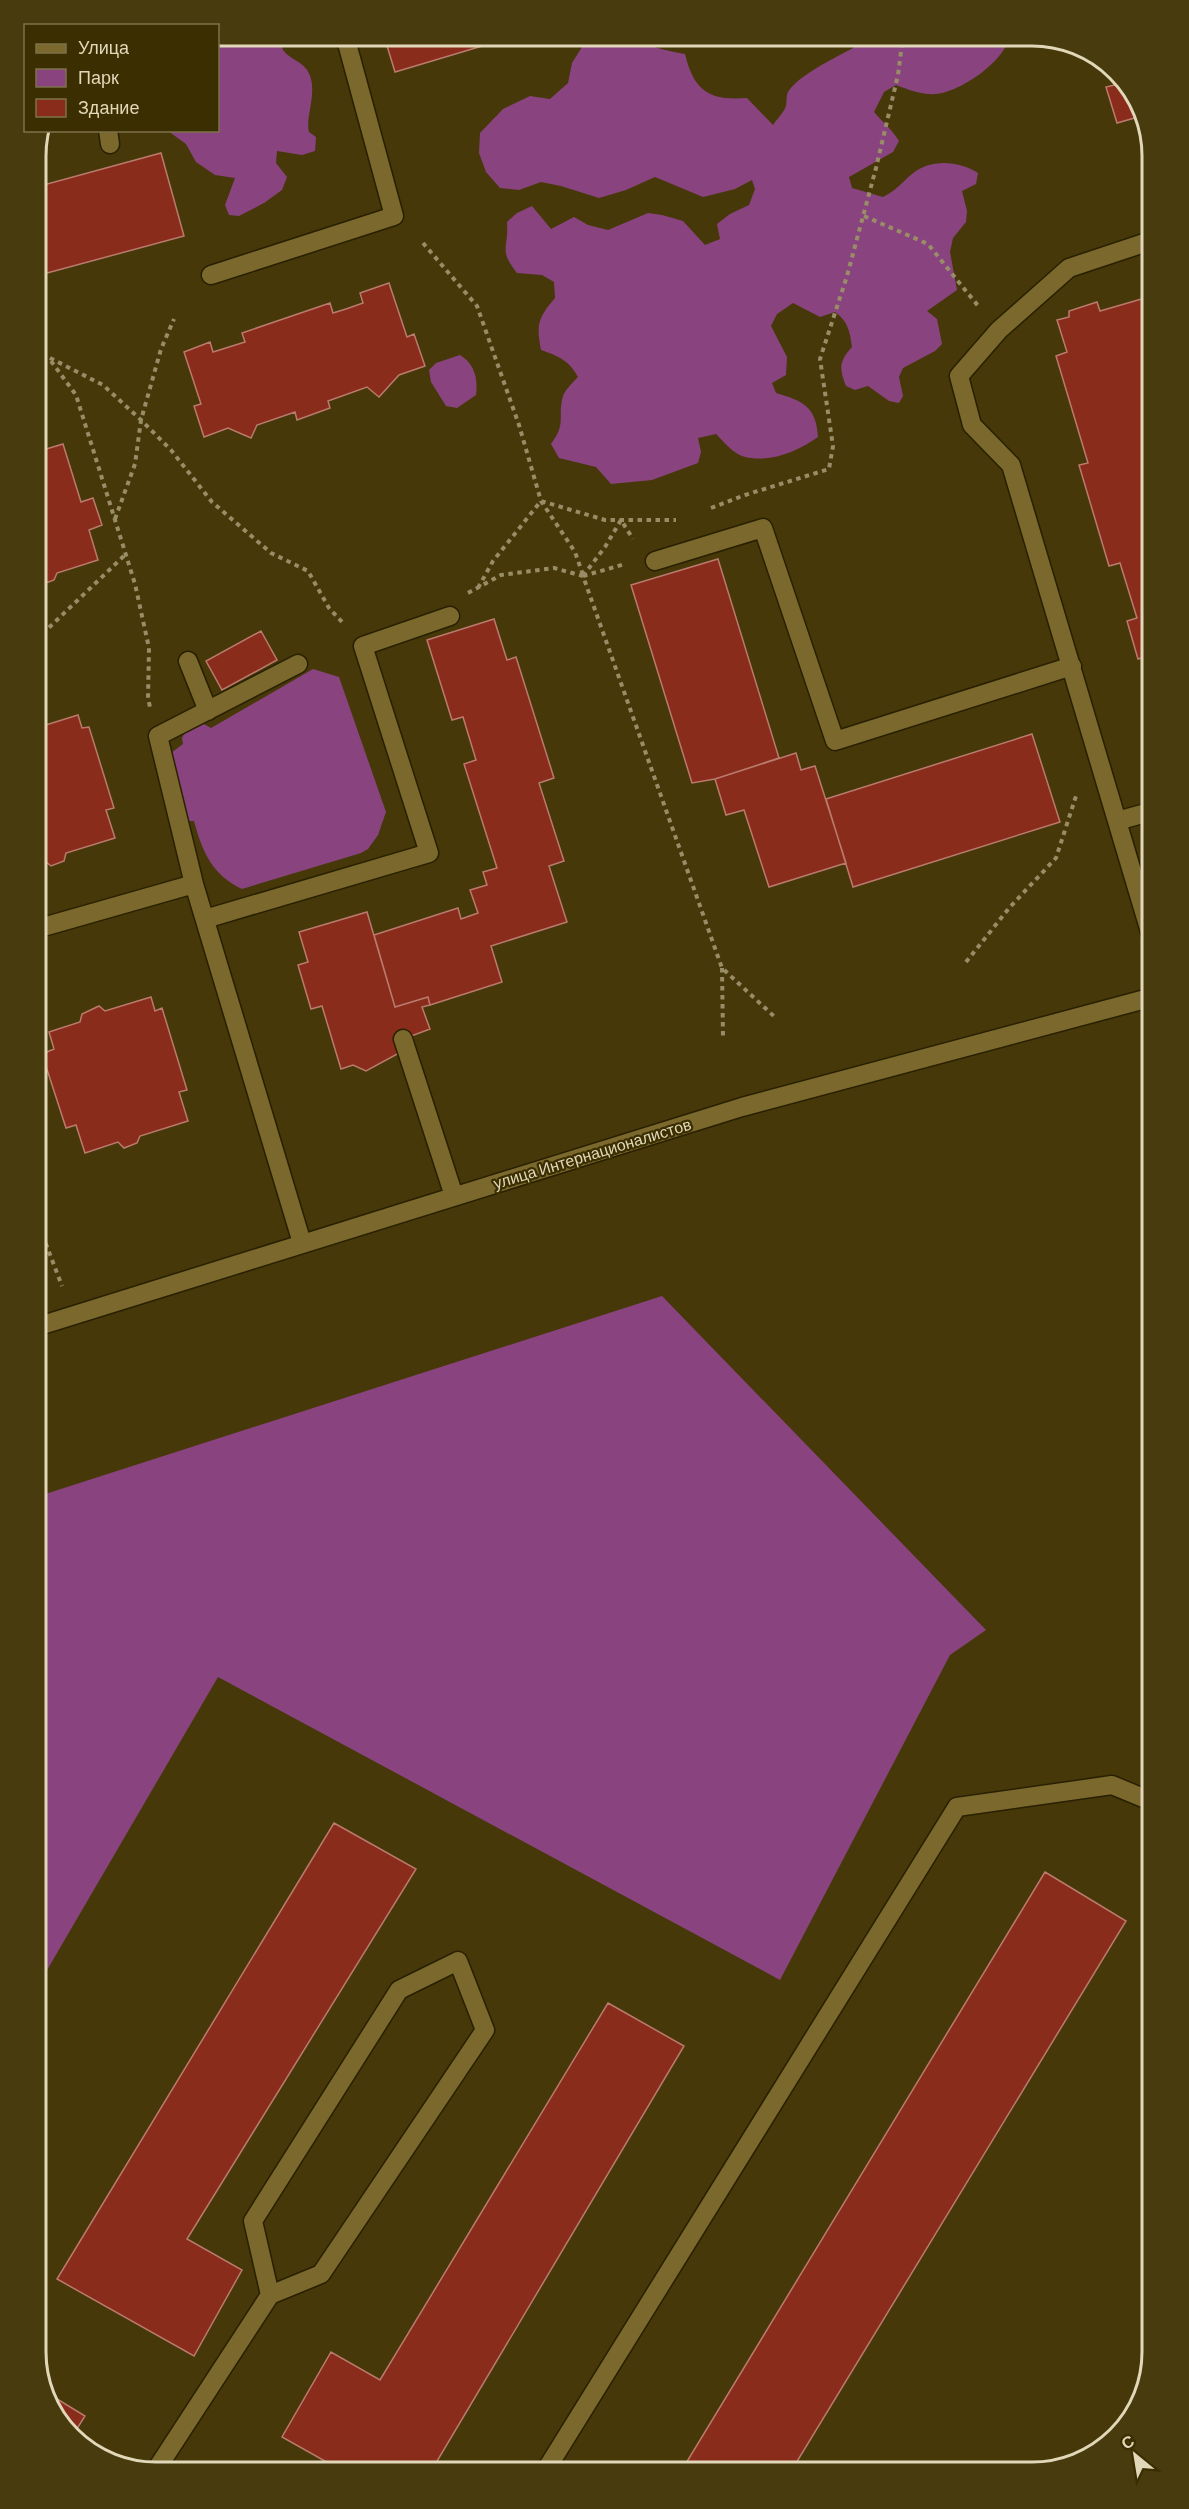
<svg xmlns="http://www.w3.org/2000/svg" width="1189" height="2509" font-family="Barlow,sans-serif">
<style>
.green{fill:#894480}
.building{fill:#892c1b;stroke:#ba7b6e;stroke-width:1.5}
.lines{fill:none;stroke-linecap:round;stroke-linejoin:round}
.lane-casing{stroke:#292001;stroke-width:21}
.street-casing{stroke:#292001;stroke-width:21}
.path{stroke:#998d67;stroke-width:4;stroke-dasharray:4.5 4.5;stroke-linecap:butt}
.lane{stroke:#7a682c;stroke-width:18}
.street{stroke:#7a682c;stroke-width:18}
.labels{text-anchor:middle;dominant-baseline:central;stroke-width:4.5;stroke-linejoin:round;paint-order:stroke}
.street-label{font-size:16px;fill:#e1d8ba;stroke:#3b2e00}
.rim{fill:none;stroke:#e1d8ba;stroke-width:3}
</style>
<rect width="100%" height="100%" fill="#463808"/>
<path class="green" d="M218 36H279C280 40 281 46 283 50 290 60 306 62 310 76 317 95 305 117 309 132L316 137 315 151 302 155 277 151 276 163 287 177 282 190 264 203 239 216 229 215 225 205 235 178 215 175 196 162 186 144 168 131 218 130Z
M598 36C627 36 656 50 685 54 694 91 709 101 747 98L773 125C777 119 784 112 786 106 787 101 786 96 788 92 801 71 852 51 873 36H1009C1006 61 960 92 936 94 922 95 909 90 896 85L884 92 874 112C883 123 891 128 899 141L893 152 849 177 852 188 883 197C897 190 901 183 912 174 931 158 959 161 978 173L976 184 962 191 967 211 966 222 953 238 950 252 957 290 927 311 937 319 942 344 935 351 903 368 899 377 903 396 899 403 889 401 868 386 855 390 846 386C839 369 839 361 852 347 850 332 848 321 835 312L820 317 793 303 777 314 771 326 787 357 786 375 772 383 776 393C803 401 816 406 818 437 797 452 768 464 742 456 732 452 724 442 716 434L698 438 701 452 698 463 652 480 611 484 596 467 559 458 551 444C567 423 557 417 563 396 565 390 573 382 578 377 569 360 558 356 541 350 536 324 538 318 555 298L554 282 542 275 517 273C498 249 509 249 507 222L517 213 532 206 551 229 574 217 588 225 608 230 648 213 662 215 683 221 705 245 720 239 717 224 730 214 749 205 755 189 752 180 735 189 703 197 655 177 626 190 599 198 561 186 541 182 519 190 500 188 486 172 479 153 480 133 503 109 530 96 550 99 568 83 572 63 587 39Z
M460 355C475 364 478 379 476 395L457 408 446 406 431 382 429 370 436 363Z
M313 669 339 677 386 812 378 835 368 849 361 853 242 889C212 875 202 851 194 821H188L181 814 163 759 183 744 182 738 187 728 202 723 211 728Z
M662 1296 986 1630 950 1655 780 1980 218 1677 36 1989V1497Z"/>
<path class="building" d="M384 36H508L509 38 395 72Z
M1123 83 1145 115 1117 123 1106 87Z
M161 153 184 236 36 276V187Z
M389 283 407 337 414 334 425 366 399 375 379 397 367 387 328 401 330 408 297 420 295 412 257 425 251 438 228 428 204 437 194 406 201 404 184 352 210 342 213 352 245 342 242 333 330 303 333 313 346 309 363 303 360 293Z
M1153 286V379L1148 381 1153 398V683L1145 657 1138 659 1127 621 1137 618 1120 563 1109 566 1079 465 1088 463 1056 356 1067 352 1057 320 1069 317V311L1097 302 1100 311 1145 298 1143 289Z
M63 444 81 502 93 498 102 525 89 530 98 560 57 573 54 580 46 583 40 578 36 580V452Z
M718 559 779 758 715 779 692 783 631 585Z
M494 619 507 660 516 657 554 778 539 783 564 861 549 866 567 922 491 946 502 982 430 1005 428 997 395 1007 374 935 458 908 461 919 478 913 470 890 487 885 483 872 497 868 464 764 476 760 463 717 452 720 427 640Z
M261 631 277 660 222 690 206 661Z
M78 715 82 728 89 727 114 808 106 810 115 838 66 853 64 861 51 866 45 861 36 864V728Z
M1032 734 1060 822 853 887 826 799Z
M796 753 801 770 815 766 846 863 769 887 744 810 726 815 715 779Z
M367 912 395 1007 428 997 430 1005 422 1007 430 1029 403 1039 401 1052 366 1071 353 1065 341 1069 322 1006 311 1009 298 965 308 962 299 932Z
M151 997 155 1011 162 1008 187 1090 179 1092 188 1121 140 1136 137 1143 124 1148 118 1142 85 1153 76 1125 66 1128 42 1054 54 1049 49 1032 80 1022 82 1014 99 1006 105 1011Z
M334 1823 416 1869 187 2239 242 2270 194 2356 57 2279Z
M1045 1872 1126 1921 790 2473H680Z
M608 2003 684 2046 430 2473H346L282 2437 331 2352 380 2380Z
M44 2391 85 2416 73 2435 45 2399Z"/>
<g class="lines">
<defs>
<path id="lane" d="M108 130 110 144
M211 275 394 216 345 36
M655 561 763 528 835 741 1072 666
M188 661 208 711
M1117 821 1153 811
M194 884 158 736 298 664
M205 919 429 853 363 646 450 616
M36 929 194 884 302 1243
M1153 942 1011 465 972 425 959 376 999 330 1069 268 1153 240
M403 1039 454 1196
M154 2473 270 2295 321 2274 485 2030 458 1961 399 1990 253 2221 270 2295
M544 2473 957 1807 1112 1785 1153 1802"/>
<path id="street" d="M36 1327 742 1107 1153 997"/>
</defs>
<use href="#lane" class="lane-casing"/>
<use href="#street" class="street-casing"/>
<path class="path" d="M864 216 928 244 979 307
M423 243 477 306 519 425 541 501 575 552 583 575
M50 358 103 385 141 420 171 450 212 502 271 553 308 571 329 608 342 622
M51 361 76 395 135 584 149 648 148 698 150 707
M711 508 745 495 829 469 833 446 820 359 847 276 876 168 898 75 903 36
M115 519 135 464 141 420 161 349 174 319
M583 576 605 547 621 520 633 539
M583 576 625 564
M478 588 493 561 541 501 605 520H676
M468 593 501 575 554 568 583 576 722 968 777 1019
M36 640 126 554
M966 962 1010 907 1056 858 1076 796
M722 968 723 1036
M36 1218 62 1286"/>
<use href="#lane" class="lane"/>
<use href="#street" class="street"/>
</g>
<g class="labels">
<g class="street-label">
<text transform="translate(592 1153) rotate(-17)">улица Интернационалистов</text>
</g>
</g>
<path d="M0 0H1189V2509H0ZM156 46H1032A110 110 0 0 1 1142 156V2352A110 110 0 0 1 1032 2462H156A110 110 0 0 1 46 2352V156A110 110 0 0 1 156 46Z" fill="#483c0f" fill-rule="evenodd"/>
<path class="rim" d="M156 46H1032A110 110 0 0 1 1142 156V2352A110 110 0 0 1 1032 2462H156A110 110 0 0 1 46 2352V156A110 110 0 0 1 156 46Z"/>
<rect x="24" y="24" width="195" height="108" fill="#3b2e00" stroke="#7d724a" stroke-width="1.5"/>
<rect x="36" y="44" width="30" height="9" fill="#7a682c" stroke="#7d724a" stroke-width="1.5"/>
<text x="78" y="54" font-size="18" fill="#e1d8ba">Улица</text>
<rect x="36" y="69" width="30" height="18" fill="#894480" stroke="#7d724a" stroke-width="1.5"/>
<text x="78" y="84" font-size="18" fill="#e1d8ba">Парк</text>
<rect x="36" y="99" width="30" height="18" fill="#892c1b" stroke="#7d724a" stroke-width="1.5"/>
<text x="78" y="114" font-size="18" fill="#e1d8ba">Здание</text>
<g transform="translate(1135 2455) rotate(330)" stroke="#3b2e00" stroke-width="4.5" paint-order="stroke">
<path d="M0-4.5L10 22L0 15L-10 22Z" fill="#e1d8ba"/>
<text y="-9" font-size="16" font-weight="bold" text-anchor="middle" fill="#e1d8ba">С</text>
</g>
</svg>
